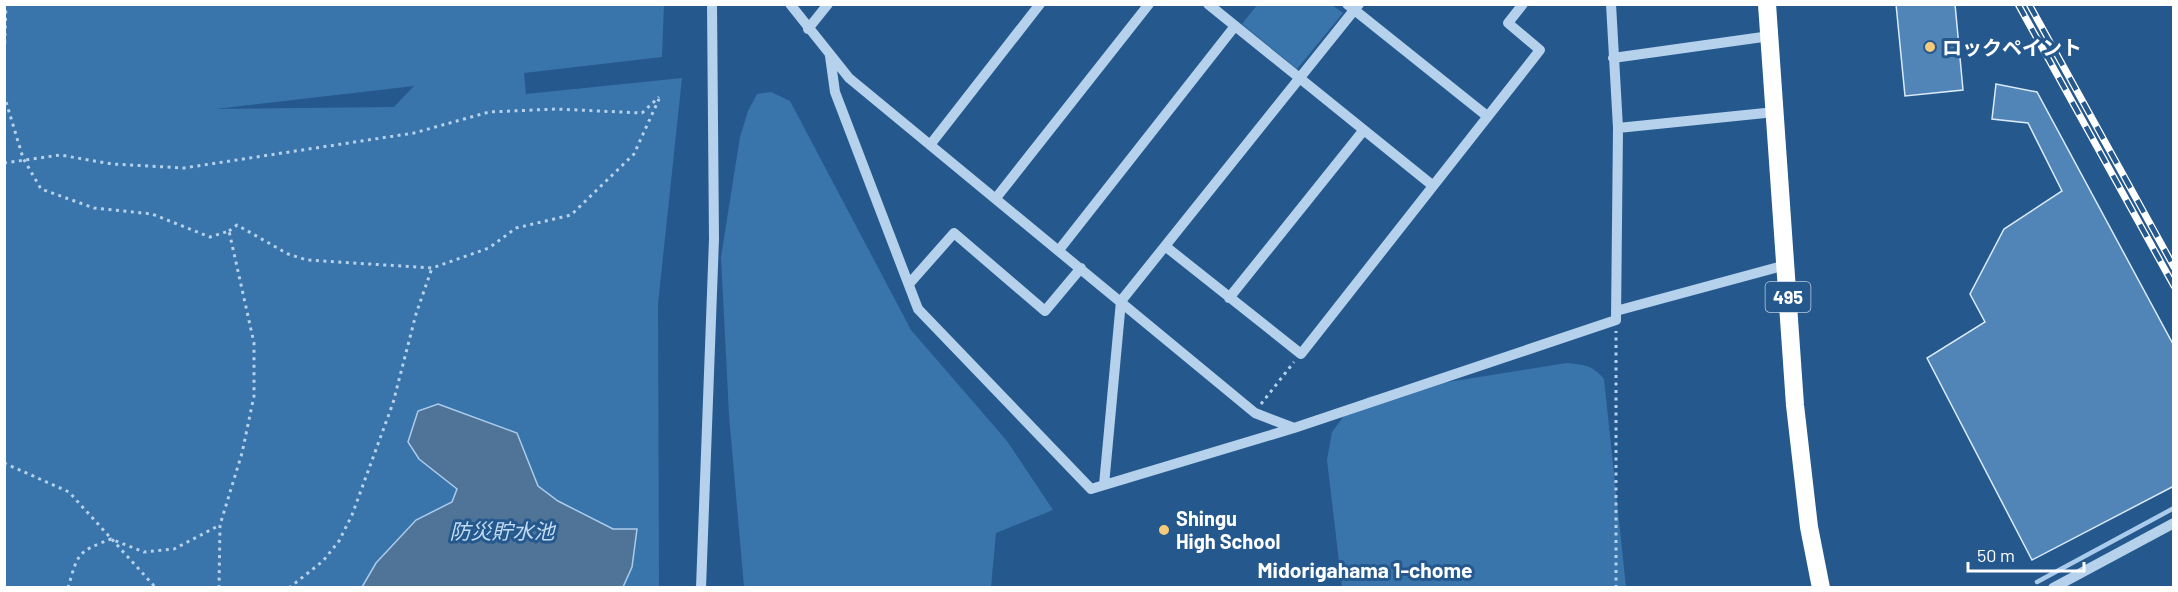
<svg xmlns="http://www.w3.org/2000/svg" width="2178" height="592" font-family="Barlow,'Noto Sans JP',sans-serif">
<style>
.green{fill:#3974ab;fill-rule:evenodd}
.water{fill:#507398;stroke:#aaccec;stroke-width:1.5}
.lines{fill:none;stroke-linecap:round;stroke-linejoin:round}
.stream{stroke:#aaccec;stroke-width:4.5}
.building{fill:#5285b7;stroke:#daeaf8;stroke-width:1.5}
.path{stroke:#b5d1eb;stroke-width:3;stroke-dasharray:3 4.5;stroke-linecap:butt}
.minor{stroke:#b5d1eb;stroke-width:10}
.highway{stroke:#fff;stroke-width:18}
.rail-casing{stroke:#fff;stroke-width:7}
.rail{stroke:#25598e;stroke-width:4.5;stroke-dasharray:14;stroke-linecap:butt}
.poi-dot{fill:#f5cb7a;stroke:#25598e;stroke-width:2}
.labels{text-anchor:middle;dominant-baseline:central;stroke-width:6;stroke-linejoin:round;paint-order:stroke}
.shield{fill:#25598e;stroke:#becddd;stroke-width:1.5}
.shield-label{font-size:18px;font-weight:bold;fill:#fff}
.poi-label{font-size:20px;font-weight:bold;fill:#fff;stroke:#25598e;text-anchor:start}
.water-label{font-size:21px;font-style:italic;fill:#c2daf2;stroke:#25598e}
.neighbourhood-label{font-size:21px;font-weight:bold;fill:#fff;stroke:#25598e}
</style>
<rect width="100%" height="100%" fill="#25598e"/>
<path class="green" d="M4 5H664L662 57 524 73 526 94 682 78 658 304 659 587H623L632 567 636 529H613L558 501 538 486 517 433 419 459 457 489 452 502 416 520 376 563 362 587H5ZM414 86 394 107 216 109Z
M1257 5H1332L1343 13 1297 69 1242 24Z
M771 92 790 101 911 330 1007 441 1053 510 996 533 991 587H744L729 415 721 257 740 137 748 111 757 94Z
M1567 363C1584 365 1593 365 1604 379L1626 587H1342L1327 460 1332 432 1349 409 1368 397 1398 390Z"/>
<path class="water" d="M438 404 517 433 538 486 558 501 613 529H637L632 567 623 587H362L376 563 416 520 452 502 457 489 419 459 408 442 418 411Z"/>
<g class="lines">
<path class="stream" d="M2037 582 2174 508"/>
</g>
<path class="building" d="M1896 4H1955L1963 90 1905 96Z
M1996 84 2037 92 2174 346V486L2032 560 1927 358 1985 322 1970 294 2004 229 2062 191 2028 123 1992 119Z"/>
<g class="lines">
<path class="path" d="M4 66 6 4
M4 95 23 158 41 189 94 208 152 214 210 237 229 231 254 343V396L242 453 220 525 219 588
M4 163 60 155 112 164 184 168 414 133 489 112 556 109 642 113 659 97
M229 231 237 225 288 254 307 260 432 268 489 248 516 228 571 215 634 154 659 99
M1261 404 1294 362
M4 463 69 492 156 588
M68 588C78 553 77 552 111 539L144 552 174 549 220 525
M289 588 323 561 339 541 352 515 393 403 416 314 432 268
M1616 588V331"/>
<path class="minor" d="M790 4 849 78 1255 413 1294 428 1616 320 1618 128 1611 4
M1208 4 1432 185
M1347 4 1487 116
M808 29 828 4
M830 56 835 92 918 309 1091 489 1294 428
M1613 58 1770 36
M1618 128 1775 112
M930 145 1040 4
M996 198 1149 4
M1165 246 1301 354 1540 50 1508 23 1523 4
M1059 250 1235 26
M909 284 954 233 1045 311 1081 268
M1229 298 1363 131
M1616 311 1786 265
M1104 485 1121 301 1359 4
M701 588 714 239 712 4
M2053 588 2174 523"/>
<path class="highway" d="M1767 4 1795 405 1809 527 1821 588"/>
<defs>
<path id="rail" d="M2018 4 2174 286
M2029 4 2174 267"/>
</defs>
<use href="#rail" class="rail-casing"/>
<use href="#rail" class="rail"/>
</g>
<g class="poi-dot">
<circle cx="1930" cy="47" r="6"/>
<circle cx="1164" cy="530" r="6"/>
</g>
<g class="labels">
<rect class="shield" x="1765.5" y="282" width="45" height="30" rx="4.5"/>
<g class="shield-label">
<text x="1788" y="297">495</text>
</g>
<g class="poi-label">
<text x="1942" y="47">ロックペイント</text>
<text x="1176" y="518">Shingu<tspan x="1176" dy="23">High School</tspan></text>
</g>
<g class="water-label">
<text x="502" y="530">防災貯水池</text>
</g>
<g class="neighbourhood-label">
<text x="1365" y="569">Midorigahama 1-chome</text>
</g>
</g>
<rect width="2178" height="592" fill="none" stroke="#ffffff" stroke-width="12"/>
<path d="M1968 562v9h116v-9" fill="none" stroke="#ffffff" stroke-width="3"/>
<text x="1977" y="562" font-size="18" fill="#ffffff" stroke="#25598e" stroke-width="4.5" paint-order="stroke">50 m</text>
</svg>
